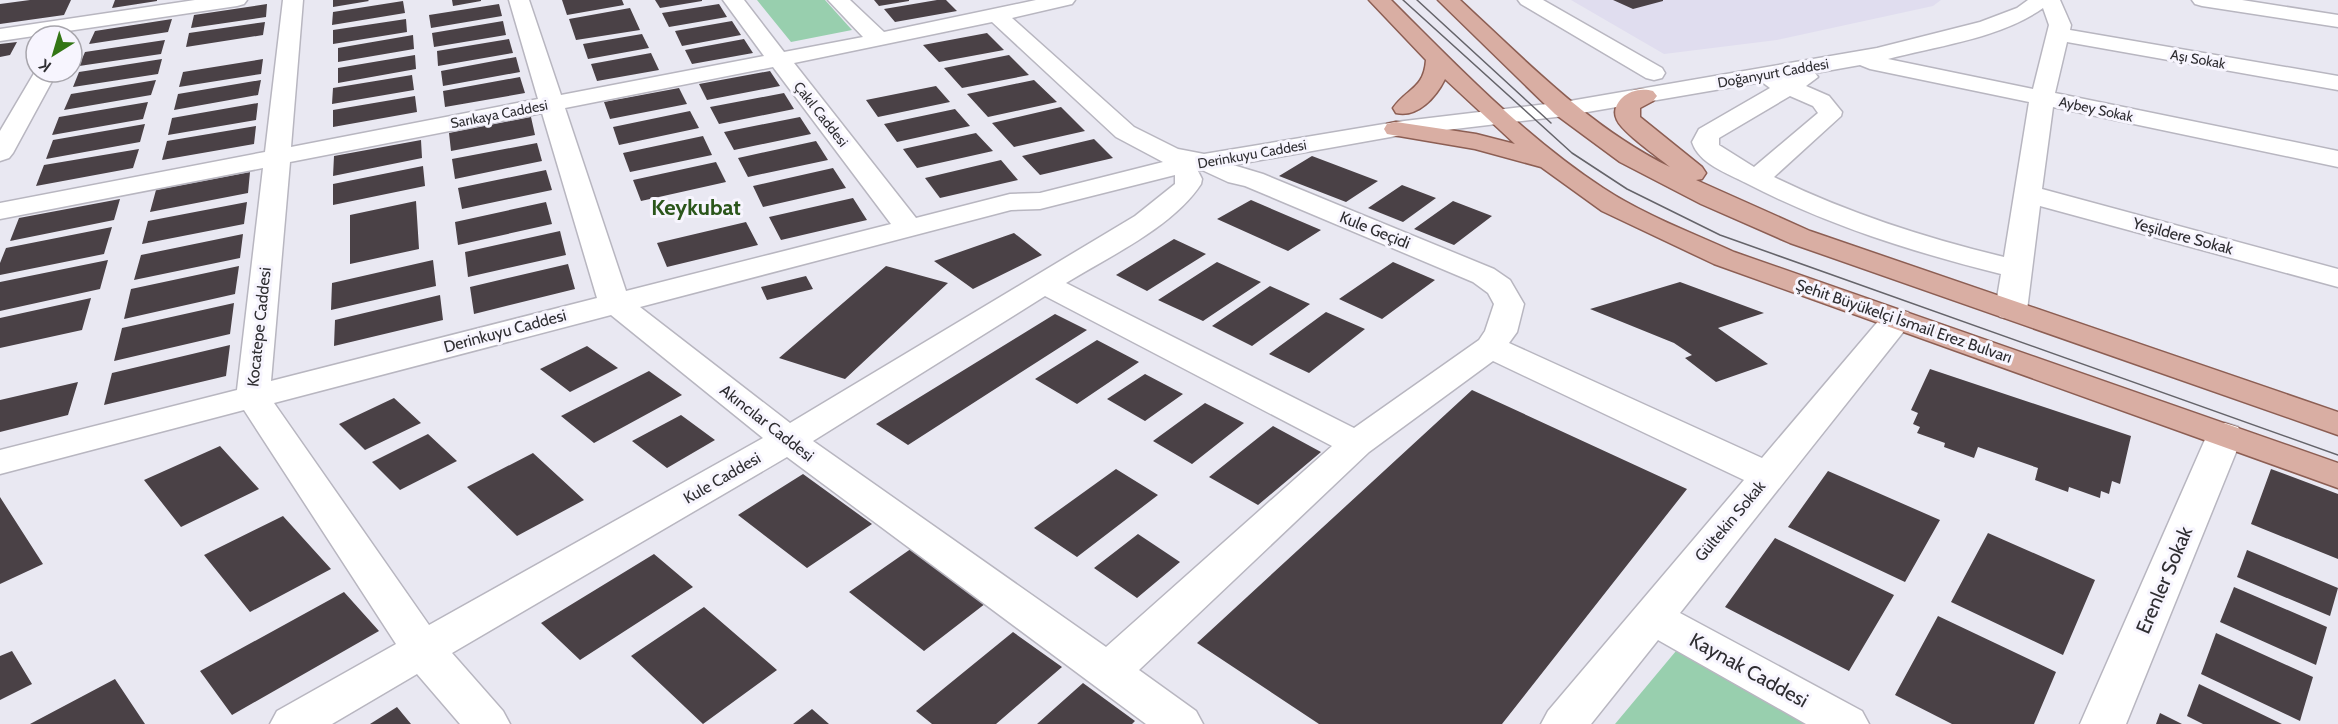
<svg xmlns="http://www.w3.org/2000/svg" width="2338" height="724" font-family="Cabin,sans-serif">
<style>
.built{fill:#e0ddef}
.green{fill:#98cfae}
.building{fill:#4a4146}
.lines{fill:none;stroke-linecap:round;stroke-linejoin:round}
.minor-casing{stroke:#b8b6c0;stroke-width:3}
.major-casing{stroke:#8c5e53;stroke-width:3}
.minor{fill:#fff;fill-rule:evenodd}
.major{fill:#d9aea3;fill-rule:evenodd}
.tram{stroke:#65646a;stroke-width:1.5}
.labels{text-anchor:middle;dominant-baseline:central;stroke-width:6;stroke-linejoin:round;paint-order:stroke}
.far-street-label{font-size:14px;fill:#2e2d31;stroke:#f7f5fe}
.street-label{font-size:16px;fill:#2e2d31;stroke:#f7f5fe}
.near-street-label{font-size:20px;fill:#2e2d31;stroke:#f7f5fe}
.district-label{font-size:22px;font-weight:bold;fill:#2b561b;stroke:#f7f5fe}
</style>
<rect width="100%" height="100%" fill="#e9e8f2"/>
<path class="built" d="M1571 0H1941L1933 6 1777 40 1664 54Z"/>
<path class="green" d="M757 0H825L852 30 791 42Z
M1681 645 1817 724H1615Z"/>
<path class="building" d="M30 0H71L64 15 0 24V4Z
M115 0H157V1L112 8Z
M333 0H368L369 1 333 7Z
M452 0H481V1L453 6Z
M562 0H622L624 5 567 15Z
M655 0H702V1L660 8Z
M874 0H909V1L879 6Z
M937 0H946L957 11 895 22 884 9Z
M1613 0H1663V1L1633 9Z
M403 1 405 13 332 25 333 12Z
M267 4 266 17 191 28 194 15Z
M499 4 502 16 431 28 429 15Z
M719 4 727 17 669 27 662 13Z
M630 8 640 30 576 40 569 19Z
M172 19 168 32 89 44 95 31Z
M406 19 407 32 333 44V30Z
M503 21 506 35 434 47 432 33Z
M732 21 741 35 682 46 675 31Z
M265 22 263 35 186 47 189 33Z
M987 33 1004 50 939 62 923 45Z
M642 34 649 48 588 59 583 44Z
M413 35 414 49 338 62V48Z
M509 39 513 53 438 66 437 51Z
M744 39 753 53 692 64 685 50Z
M165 40 161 54 79 66 85 52Z
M17 42 10 55 0 57V44Z
M651 53 659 70 597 81 591 64Z
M415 55 416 69 338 83V68Z
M1009 55 1029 75 962 88 944 68Z
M516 57 520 72 443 86 441 71Z
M162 59 158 74 73 87 79 72Z
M263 59 261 74 179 87 183 72Z
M770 71 780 86 707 100 699 84Z
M412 75 414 90 332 104 333 88Z
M520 77 525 93 445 107 443 91Z
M156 80 151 95 64 110 71 94Z
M261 80 258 95 174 110 178 94Z
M1034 80 1057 102 988 117 967 94Z
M936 86 950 102 878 117 866 100Z
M679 88 687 104 610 119 604 102Z
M784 93 794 109 719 124 710 107Z
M415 96 417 112 333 127V110Z
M148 102 143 119 52 135 59 117Z
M258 103 256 120 168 135 172 118Z
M1061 107 1085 131 1014 147 992 123Z
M955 109 970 126 897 142 884 124Z
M690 111 699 128 619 145 613 127Z
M531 117 535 135 451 151 449 133Z
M800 117 811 134 734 150 724 132Z
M145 124 140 142 46 159 53 140Z
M256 126 254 144 162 160 167 141Z
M976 133 993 151 917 168 903 149Z
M703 136 712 155 630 172 623 153Z
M1094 139 1113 158 1040 175 1022 156Z
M421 140 422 158 333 176 334 156Z
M816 141 828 160 748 177 738 158Z
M537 143 542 161 455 179 452 159Z
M139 149 133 168 36 186 44 165Z
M1312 156 1378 181 1346 202 1279 176Z
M1001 160 1018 180 940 198 925 178Z
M716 162 726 182 641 201 633 180Z
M423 166 425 186 333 205V184Z
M833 168 846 188 763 207 753 186Z
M546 170 552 190 462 209 458 188Z
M250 172 248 193 150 212 156 190Z
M1402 185 1436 198 1403 222 1368 208Z
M853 198 867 220 781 240 769 217Z
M120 199 114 220 10 241 19 218Z
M1251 200 1321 230 1288 251 1217 219Z
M416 201 419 249 350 264V215Z
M1453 201 1492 216 1454 245 1414 229Z
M247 202 244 224 142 244 148 221Z
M546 202 552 224 458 245 455 222Z
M746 222 758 245 667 267 657 243Z
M112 227 104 254 0 275V263L6 248Z
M560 231 566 255 468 277 465 252Z
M1014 233 1042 255 973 289 934 261Z
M243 234 240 258 134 280 141 255Z
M1174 239 1206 254 1147 291 1116 275Z
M108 260 100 289 0 311V282Z
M433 260 436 286 331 310 332 283Z
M1217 262 1261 282 1203 321 1158 300Z
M1393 262 1435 280 1382 319 1339 299Z
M568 264 575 289 474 314 470 287Z
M239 266 235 294 124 319 131 289Z
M886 266 948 283 845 379 779 358Z
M806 276 813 289 767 300 761 287Z
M1680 282 1764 313 1718 328 1768 364 1716 382 1685 358 1692 355 1674 343 1590 309Z
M1270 286 1310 304 1252 346 1212 326Z
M440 295 443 320 334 346 335 320Z
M91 298 82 330 0 348V318Z
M234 303 230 334 114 361 122 328Z
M1326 312 1365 329 1309 373 1269 354Z
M1055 314 1087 330 908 445 876 424Z
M1097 340 1139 362 1077 404 1035 379Z
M230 345 226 376 104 405 112 373Z
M587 346 618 368 570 392 540 369Z
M1930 369 2131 436 2120 484 2112 481 2109 494 2101 491 2100 498 2069 487 2068 492 2035 480 2038 468 1978 447 1974 458 1944 447 1945 443 1917 433 1920 427 1913 424 1918 413 1911 410Z
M649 371 682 395 594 443 561 416Z
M1145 374 1183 394 1145 421 1107 399Z
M78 382 68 415 0 432V400Z
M1472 390 1687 489 1502 724H1319L1197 643Z
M394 398 421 423 365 450 339 424Z
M1205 403 1244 423 1192 464 1153 441Z
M681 415 715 440 667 468 632 441Z
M1273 426 1321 452 1258 505 1209 477Z
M428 434 457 461 400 490 372 462Z
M220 446 259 489 181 527 144 480Z
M533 453 584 500 517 536 467 487Z
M1116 469 1158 495 1077 557 1034 528Z
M2271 469 2338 494V559L2251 524Z
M1828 471 1940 520 1905 582 1788 527Z
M803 474 872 524 807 568 738 515Z
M0 497 43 564 0 584Z
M283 516 331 569 250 612 204 555Z
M1988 533 2095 580 2063 655 1951 602Z
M1138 534 1180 562 1137 598 1094 568Z
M1775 538 1894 595 1849 671 1725 607Z
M915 546 990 600 924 651 849 592Z
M2247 550 2338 588 2330 616 2237 577Z
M654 554 693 587 580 660 541 623Z
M2234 587 2327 627 2316 665 2220 622Z
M344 592 379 631 232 715 200 671Z
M704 607 777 670 703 724 631 656Z
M1938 616 2056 672 2034 724H1952L1895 695Z
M1013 632 1062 667 996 724H932L916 711Z
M2216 633 2313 677 2300 721 2201 674Z
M12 651 32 684 0 700V656Z
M115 679 145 724H30Z
M1083 683 1135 721 1132 724H1037Z
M2199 684 2282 724H2203L2187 716Z
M397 707 411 724H370Z
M812 709 829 724H793Z
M2160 713 2182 724H2156Z"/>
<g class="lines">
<defs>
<path id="minor" d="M195 0H247L244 4 237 6 0 41V29Z
M283 0H303L291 147 538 99 509 0H529L561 95 764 56 723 0H744L784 52 863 37 828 0H850L884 32 1036 0H1075L1072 4 1012 18 1134 127 1178 149 1204 154 1396 122 1564 102 1877 48 1980 22 2017 8 2028 0H2060L2071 25 2070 30 2338 76V90L2067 42 2055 93 2338 151V167L2053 107 2042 189 2338 269V287L2040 206 2027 310 2022 317 2011 319 2000 317 1995 310 2001 274C1913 252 1827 225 1746 183 1727 173 1699 164 1692 142L1699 129 1770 88 1762 82 1564 116 1396 136 1233 165 1263 174 1494 269 1510 280 1524 304 1517 332 1509 343 1762 458 1886 312 1897 310 1908 312 1913 319 1908 326 1680 613 1862 711 1869 724H1806L1658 640 1591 724H1541L1548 711 1744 480 1493 361 1369 452 1139 670 1196 711 1203 724H1146L787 457 452 653 503 711 510 724H460L417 674 332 724H270L277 711 396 644 244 410 0 474V450L237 390 263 168 0 219V203L265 152ZM2043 8 2049 25 2033 89 1888 59C1937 46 2001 38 2043 8ZM992 22 1116 137 1163 162 1040 193 1010 194 916 218 794 63ZM1860 65 1870 69 2029 102 2004 257C1925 238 1848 213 1774 177L1841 116 1842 112 1829 96 1806 86 1818 77 1815 73ZM773 67 891 224 626 291 565 108ZM1790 96 1813 106 1818 113 1754 167 1719 145V138ZM542 113 597 298 271 381 290 162ZM1202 170 1228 182 1245 186 1473 282 1488 293 1494 304 1485 331 1479 340 1354 428 1066 283C1110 256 1173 227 1201 184L1202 179 1198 171ZM1175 175V184L1135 216 790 423 640 307 1011 210 1040 209ZM1045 296 1332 446 1106 647 813 441ZM611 315 763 438 429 625 274 403Z
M1518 0H1543L1662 68 1665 73 1662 78 1654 80 1646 78 1521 4Z
M2192 0H2242L2338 15V27L2202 6 2195 4Z
M36 70V72H57L13 153 9 158 0 161V131Z
M2225 423 2238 427 2243 435 2126 724H2080L2207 435 2212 427Z"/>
<path id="major" d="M1369 0H1391C1457 66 1524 136 1603 188 1644 215 1690 232 1734 252L2338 463V488L1714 264 1602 211 1541 167 1475 149 1387 134 1384 129 1387 124 1396 122 1476 134 1515 144 1445 79C1436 97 1418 118 1396 113L1393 108C1407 88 1424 89 1426 60Z
M1438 0H1460C1526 61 1589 127 1670 167 1658 157 1622 132 1617 120 1613 112 1616 104 1622 98 1630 90 1643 88 1653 91L1657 96 1653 101 1640 108V117L1702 167 1706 173 1702 179 1696 180 1810 231 2338 412V435L1790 243 1701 204 1620 162 1555 114Z"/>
</defs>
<use href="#minor" class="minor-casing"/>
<use href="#major" class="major-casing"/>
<use href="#minor" class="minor"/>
<use href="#major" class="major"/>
<path class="tram" d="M1403 0 1572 153 1627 189 1720 235 2338 455
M1417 0 1551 123"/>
</g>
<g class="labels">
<g class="far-street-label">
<text transform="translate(2198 59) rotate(10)">Aşı Sokak</text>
<text transform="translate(1773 73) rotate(-10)">Doğanyurt Caddesi</text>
<text transform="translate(2096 109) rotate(12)">Aybey Sokak</text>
<text transform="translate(499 114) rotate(-11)">Sarıkaya Caddesi</text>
<text transform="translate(821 114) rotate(52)">Çakıl Caddesi</text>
<text transform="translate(1252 154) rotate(-10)">Derinkuyu Caddesi</text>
</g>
<g class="street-label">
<text transform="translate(1375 230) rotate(22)">Kule Geçidi</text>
<text transform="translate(2183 236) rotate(15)">Yeşildere Sokak</text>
<text transform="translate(1904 321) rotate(19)">Şehit Büyükelçi İsmail Erez Bulvarı</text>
<text transform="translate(259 327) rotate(-84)">Kocatepe Caddesi</text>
<text transform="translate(505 331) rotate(-15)">Derinkuyu Caddesi</text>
<text transform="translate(767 423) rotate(38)">Akıncılar Caddesi</text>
<text transform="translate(722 478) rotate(-30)">Kule Caddesi</text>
<text transform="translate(1730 521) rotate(-50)">Gültekin Sokak</text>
</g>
<g class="near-street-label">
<text transform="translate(2164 580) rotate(-67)">Erenler Sokak</text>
<text transform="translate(1749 670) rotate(29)">Kaynak Caddesi</text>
</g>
<g class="district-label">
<text x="696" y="207">Keykubat</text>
</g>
</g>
<g transform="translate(54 54) rotate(217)"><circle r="28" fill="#f7f5fe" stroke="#a7a5ac" stroke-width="1.5"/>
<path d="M0-4.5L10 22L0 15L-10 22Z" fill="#337615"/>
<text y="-9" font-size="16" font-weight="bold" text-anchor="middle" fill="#2e2d31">K</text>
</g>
</svg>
